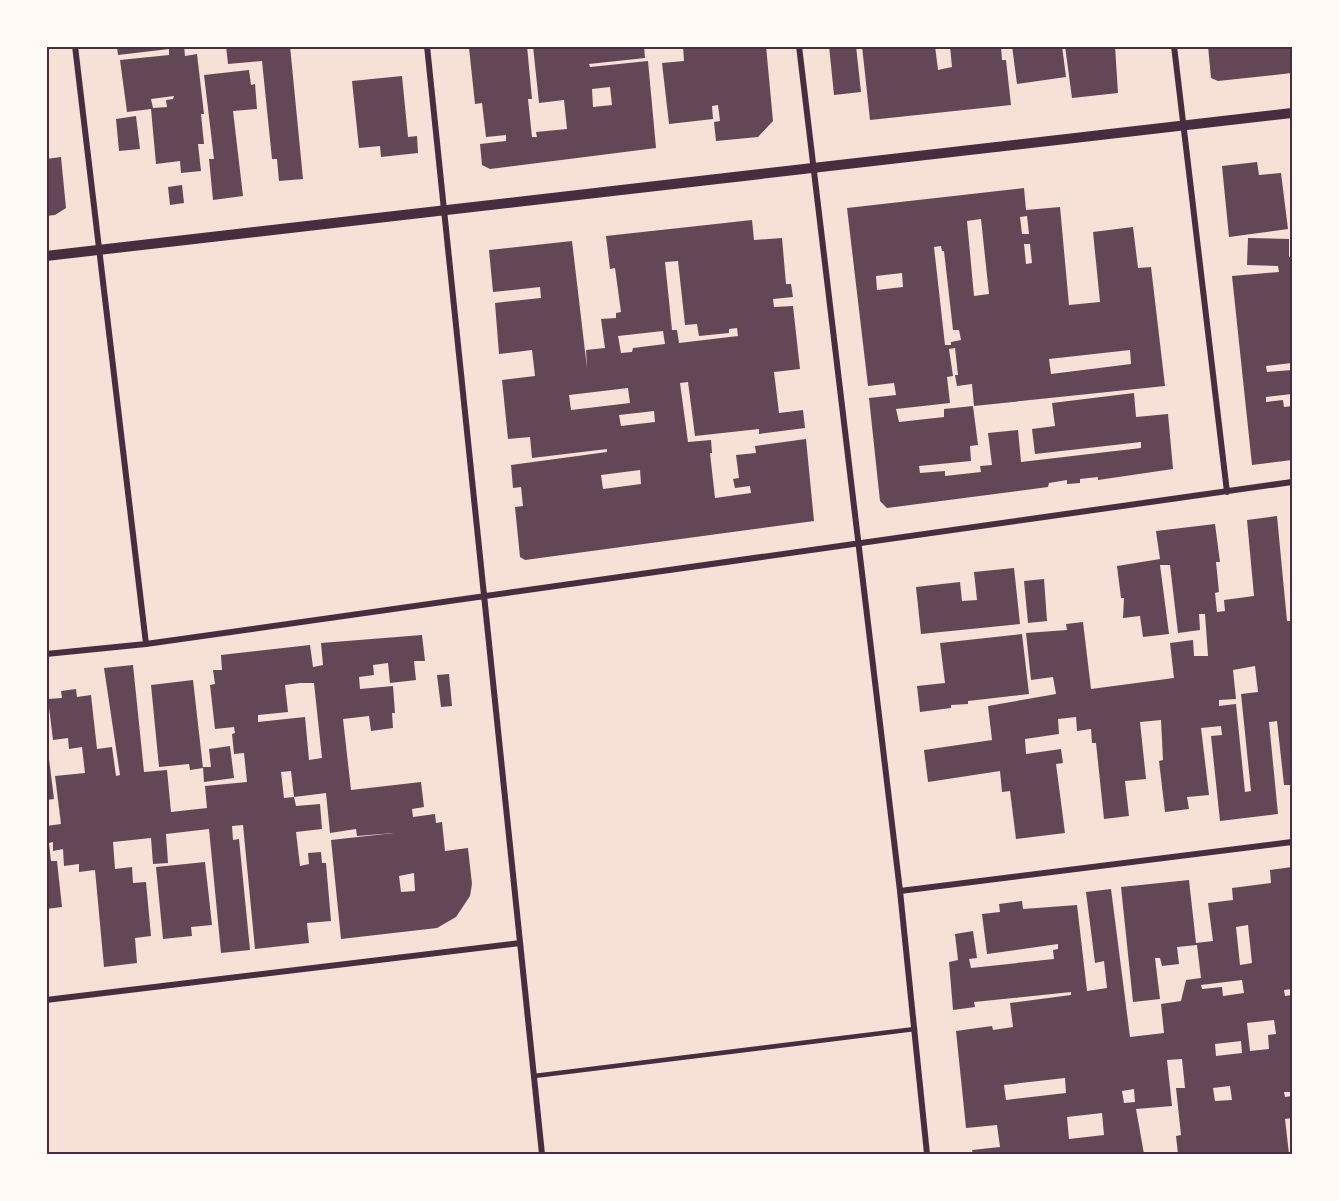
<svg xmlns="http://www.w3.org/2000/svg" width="1339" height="1201" font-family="'Nunito Sans',sans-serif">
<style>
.building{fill:#644757;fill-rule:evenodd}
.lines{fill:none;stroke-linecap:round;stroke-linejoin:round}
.service{stroke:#4a2c40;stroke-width:4.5}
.minor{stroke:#4a2c40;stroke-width:6}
.tertiary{stroke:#4a2c40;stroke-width:10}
.neatline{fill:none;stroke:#4a2c40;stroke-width:2}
</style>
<rect width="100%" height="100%" fill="#f7e1d7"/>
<path class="building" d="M117 46H184L185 56 197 54 204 114H201L204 144H198L201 171 181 173 180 161 156 164 151 109 127 112 120 60 169 55V49L118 55ZM174 96 173 99 166 100 167 107 153 108 151 99Z
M226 46H290L303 179 279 181 277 159H272L262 61 228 64Z
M527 46 532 99H528L532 137H537L536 132 567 129 564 100 539 103 533 46H644L645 58 589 64 590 67 648 61 656 148 490 169 482 165 480 144 506 141V135L486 137 482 103 475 104 469 48ZM610 87 612 105 593 107 592 89Z
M683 46H766L773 121 758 137 716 141 714 122 720 121 718 105 712 106 713 119 669 124 662 63 684 61Z
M829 46H856L861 92 834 95Z
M862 46H935L938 70 952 67 950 46H1001L1002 60H1006L1011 105 870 120Z
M1012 46H1062L1066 77 1017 84Z
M1065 46H1115L1118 93 1072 98Z
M1208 46H1292V73L1218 81 1211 78Z
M249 70 251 85 255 84 257 109 233 111 243 196 213 200 209 159H214L204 75Z
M402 76 408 137 417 136 418 153 381 157 380 146 359 148 352 81Z
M136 116 140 149 119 151 116 119Z
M61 157 66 208 55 215 46 216V159Z
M1257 162 1259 175 1281 173 1288 229 1229 237 1222 166Z
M182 185 184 203 170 205 168 187Z
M1024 188 1026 210 1060 207 1069 305 1100 302 1093 232 1133 227 1138 268 1151 267 1165 386 974 406 972 384 957 386 955 375H958L955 348 949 349 953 376 947 377 950 403 896 409 899 422 944 417V409L973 406 978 445 970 446 971 461 919 466 920 473 945 471V476L981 472 980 466 992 465 988 433 1018 430 1021 462 1141 448V442L1035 454 1032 429 1055 426 1052 403 1134 393 1136 417 1168 414 1173 469 1098 480V477L1080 479V483L1067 484V480L1049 483 1048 487 887 508 880 501 869 398 896 395 894 383 868 386 847 208ZM1027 216 1029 234H1022L1020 217ZM981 219 989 294 974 296 967 221ZM1024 244H1030L1032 263 1026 264ZM941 246 942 251H944L953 330H959L961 340 951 342V345H945L934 247ZM902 273 903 287 877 290 876 276ZM1130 350 1131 364 1051 374 1049 359Z
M752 220 754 240 782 238 786 284H791L793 297 773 299 774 307 793 306 800 369 774 372 779 413 803 410 805 428 759 434V429L695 436 688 382 680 383 688 442 711 440 712 453H710L715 498 751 493 750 486 735 488 733 479 739 478 736 455 756 453 755 446 806 439 814 521 525 560 520 557 515 507 523 506 521 487 513 488 511 465 607 452V449L532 458 530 437 508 439 502 380 535 376 532 350 499 354 495 303 541 298 540 287 493 292 489 250 572 241 587 368 586 350 605 348 601 319 616 318V313L621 312 615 268 610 269 606 236ZM678 261 685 325 697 324 699 336 729 333V329L737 328 738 336 679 343 677 330H672L665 262ZM663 331 665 344 633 348 632 352 621 353 618 336ZM628 388 630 403 571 410 569 395ZM654 411 655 422 621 426 619 415ZM640 470 641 484 603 489 601 475Z
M1248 238 1289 239V257H1292V363L1266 366 1267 372 1292 370V394L1266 397V402L1283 400 1284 407 1292 406V460L1252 465 1232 276 1279 272 1278 266 1247 265Z
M1277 516 1287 621H1292V662H1290L1292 688V785H1284L1277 721 1269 722 1278 814 1220 821 1211 736 1222 735 1221 726 1201 728 1209 795 1187 797 1189 809 1165 812 1159 761 1163 760 1161 720 1140 722 1146 779 1125 781 1129 816 1104 819 1096 743H1092L1091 729 1077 731 1076 717 1058 719 1059 734 1025 739 1026 754 1061 749 1063 763 1056 764 1065 833 1016 839 1010 791 1002 792 1000 771 928 782 924 750 992 740 988 706 1056 694 1053 677 1031 680 1026 633 1067 630 1066 624 1083 622 1091 689 1174 678 1170 643 1193 640 1194 656H1208L1205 614H1199L1200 630 1178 633 1170 565H1160L1169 634 1143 637 1140 616 1123 618 1124 598H1121L1117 566 1160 559 1156 531 1215 524 1220 562H1216L1219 592 1215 593 1217 612 1225 611 1224 600 1254 596 1247 520ZM1255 666 1258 692 1241 694 1251 791 1245 792 1236 704 1219 706V700L1236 699 1233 670Z
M1014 568 1020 624 921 634 916 587 960 582 962 601 977 600 974 572Z
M1044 579 1047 621 1028 623 1024 581Z
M1022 634 1029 694 968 701V704L951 705V708L920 712 917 686 945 683 940 643Z
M422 635 425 661H414L416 680 390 683 388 663 373 665 374 675 359 677 360 689 393 686 395 713H392L393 728 371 731 369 716 343 719 351 790 421 782 424 807 412 809 413 817 435 814 436 823 442 822 445 851 468 848 472 884 470 896 456 917 437 928 341 939 331 840 394 833 357 836 356 829 330 833 326 793 294 797 296 806 320 804 322 829 296 832 300 866 309 864 308 853 321 852 322 863H326L331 921 307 923 309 943 255 949 243 825 232 826 233 840 239 839 250 950 221 953 209 829 166 834 168 863 153 864 151 838 113 842 115 869 132 867 133 883 146 882 151 936 135 938 137 963 104 967 95 870 79 872V864L64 866 63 849 53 851V842L49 843 51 861H57L62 907 46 909V826L61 824 55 776 85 773 82 747 69 749 68 738 53 740 48 699 62 698 61 691 76 689 77 697 91 695 97 749 112 747 116 776 120 775 104 668 133 665 144 772 167 770 171 812 207 808 205 786 247 782 244 753 234 754 232 734 235 733 234 727 215 729 210 685 215 684 213 670H222L221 655 310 645 313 667 323 665 321 643ZM300 683H314L322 758 309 760 305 717 258 722V715L288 712 285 685ZM291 771 294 797 284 798 281 772ZM414 873 415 891 401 892 399 876Z
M449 674 452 706 441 707 437 675Z
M193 680 203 768 190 770 189 764 159 767 151 685Z
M230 746 234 778 204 782 203 767H211L209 749Z
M48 751 54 799 46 800V752Z
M205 862 212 925 191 927 192 936 163 939 156 867Z
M1292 867V989L1284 990 1285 996 1292 995V1092H1284L1285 1097 1292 1096V1118L1285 1119 1289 1154H1178L1176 1136 1181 1135 1176 1088H1185L1182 1059 1167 1060 1172 1106 1136 1109 1144 1154H973L972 1150 1000 1147 997 1125 966 1128 956 1031 992 1026 993 1030 1013 1027 1010 1003 1071 995V992L974 1002 975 1007 953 1010 949 962 958 960 955 934 973 931 977 958 969 959 971 968 1054 959 1053 950 1058 949V944L987 954 982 914 1000 912 999 904 1022 901 1023 909 1077 905 1087 991 1107 988 1104 961 1095 963 1086 892 1111 889 1130 1037 1164 1033 1161 1004 1181 1001 1186 980 1201 978 1197 945 1177 947 1179 964 1162 966 1160 958H1155L1160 999 1133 1002 1121 887 1189 880 1196 943 1213 941 1208 903 1233 900 1232 888 1271 883 1270 870ZM1248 925 1252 963 1240 965 1236 927ZM1242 980 1244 993 1223 996 1222 987 1202 989 1201 985ZM1274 1020 1276 1034 1268 1035 1269 1049 1250 1051 1247 1023ZM1241 1041 1242 1053 1216 1056 1215 1044ZM1065 1078 1066 1093 1006 1100 1004 1085ZM1230 1086 1232 1100 1215 1101 1213 1088ZM1134 1089 1135 1102 1124 1103 1122 1091ZM1102 1113 1104 1135 1069 1139 1067 1117Z"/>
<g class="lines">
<path class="service" d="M534 1076 915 1029"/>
<path class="minor" d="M75 46 146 644
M427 46 542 1154
M799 46 900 891 927 1154
M1174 46 1227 492
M46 654 146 644 1292 482
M900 891 1292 842
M46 1000 520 943"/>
<path class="tertiary" d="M46 256 1292 113"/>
</g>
<rect width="1339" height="1201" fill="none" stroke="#fffaf5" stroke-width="96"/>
<rect x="48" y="48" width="1243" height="1105" class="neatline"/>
</svg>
